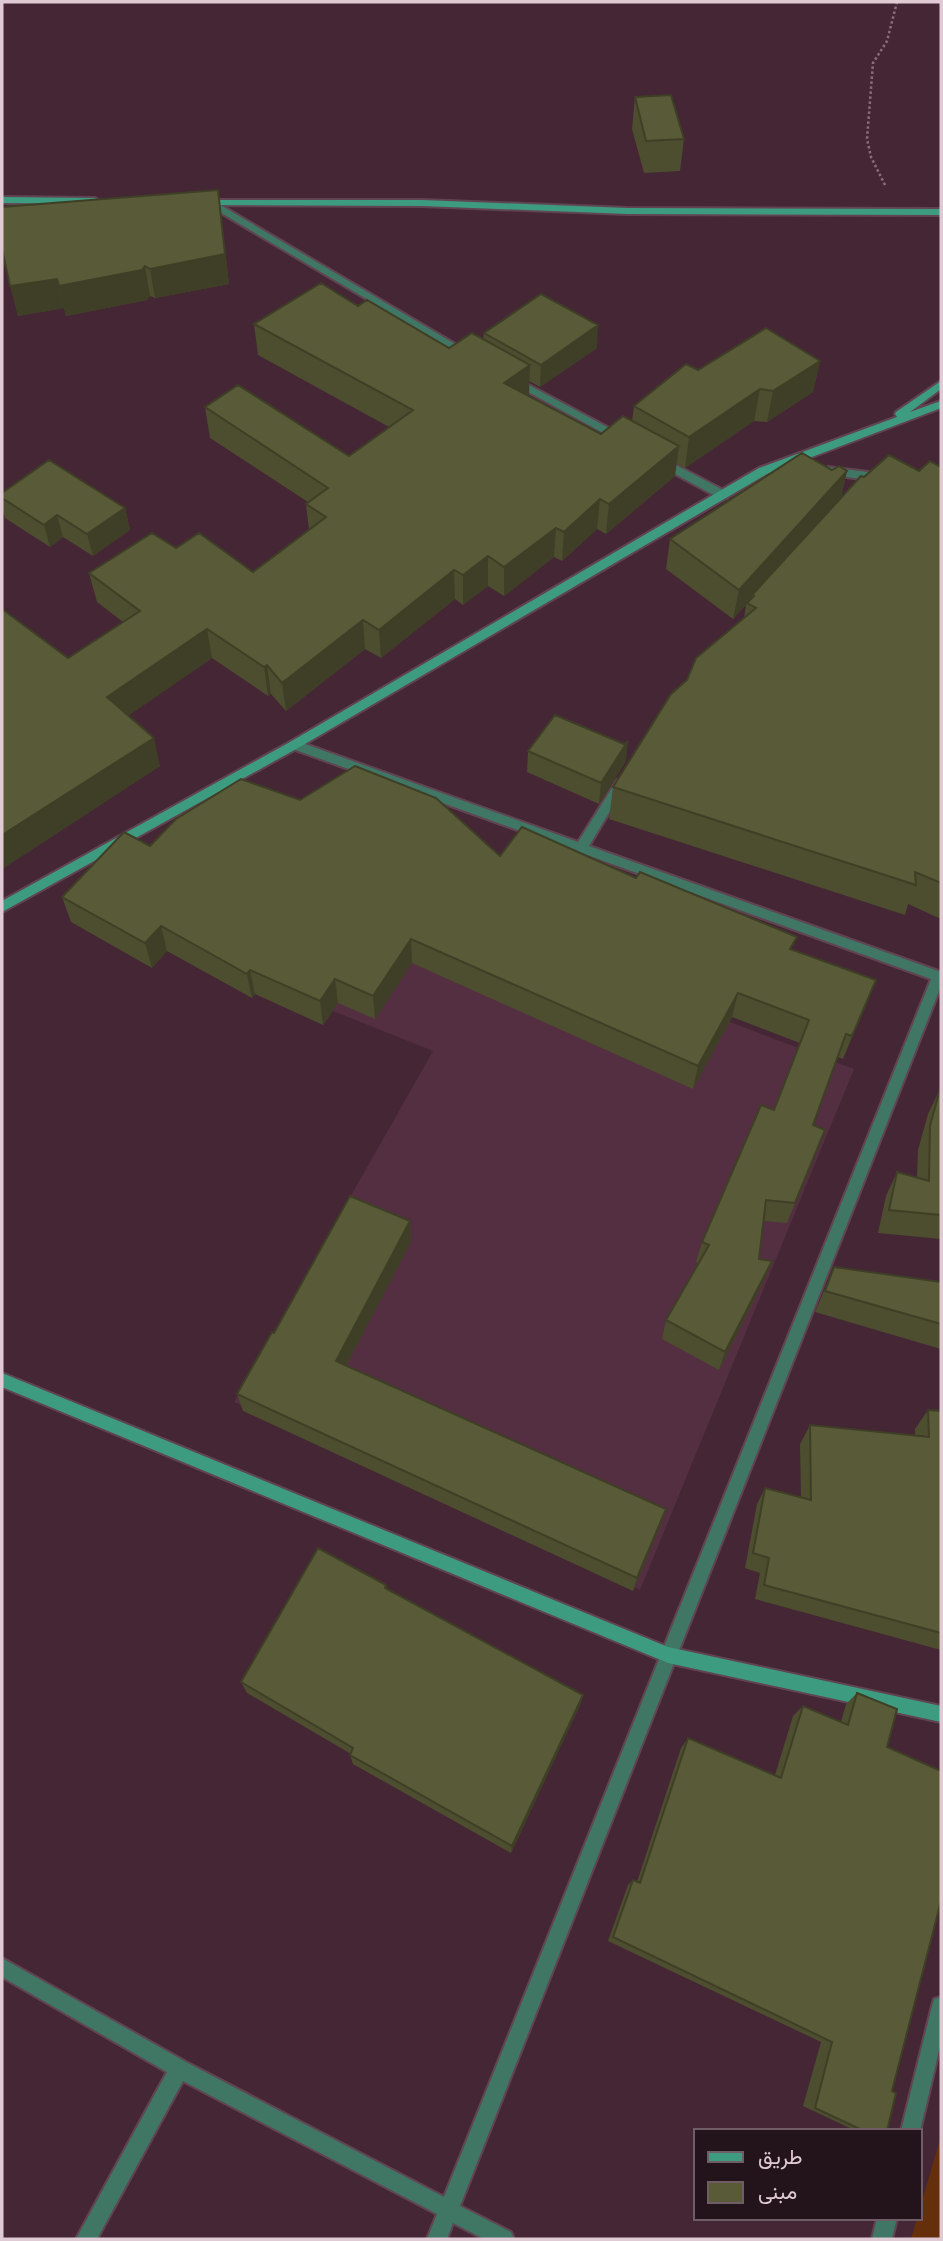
<svg xmlns="http://www.w3.org/2000/svg" width="943" height="2241" font-family="'Sofia Sans Condensed',Vazirmatn,sans-serif">
<style>
.built{fill:#542f41}
.green{fill:#652f0b}
.lines{fill:none;stroke-linecap:round;stroke-linejoin:round}
.street-casing{stroke:#614452;stroke-width:4}
.secondary-casing{stroke:#614452;stroke-width:4}
.path{stroke:#896e7a;stroke-width:2.5;stroke-dasharray:2.5 2.5;stroke-linecap:butt}
.street{fill:#3f7664;fill-rule:evenodd}
.secondary{fill:#3d9c7f;fill-rule:evenodd}
.wall{fill:#4d4d2f}
.shaded-wall{fill:#3e3f26}
.building{fill:#595a37;stroke:#3e3f26;stroke-width:2}
</style>
<rect width="100%" height="100%" fill="#452635"/>
<path class="built" d="M217 828 854 1069 640 1590 234 1402 433 1051 71 906Z"/>
<path class="green" d="M941 2136V2239H911L917 2218H920V2208Z"/>
<g class="lines">
<defs>
<path id="street" d="M206 200H212L472 354 471 356H463L206 204Z
M512 376 624 436 625 438 620 441 616 440 508 381V377Z
M659 456 727 492 728 495 727 498H719L655 463 654 460Z
M828 467 884 474 889 478 884 482 824 474 823 471Z
M294 740 578 842 617 780H625L627 783 625 786 589 846 941 972V986L460 2206 511 2232 514 2239H484L453 2223 447 2239H427L437 2214 183 2081 97 2239H76L167 2072 2 1977V1958L186 2062 444 2197 931 979 290 748 288 745 290 742Z
M941 1997V2042L920 2131H901L932 2006 934 1999Z
M877 2218H897L892 2239H872Z"/>
<path id="secondary" d="M2 197 95 198 100 201 95 204 2 203Z
M200 200H422L627 208 941 209V215L627 214 422 206 203 205 198 202Z
M941 381V389L910 412 941 401V408L767 474 298 748 2 912V901L290 742 759 468 897 417 895 414 896 412Z
M2 1373 668 1647 941 1706V1722L668 1663 2 1387Z"/>
</defs>
<use href="#street" class="street-casing"/>
<use href="#secondary" class="secondary-casing"/>
<path class="path" d="M885 185 871 157 867 139 873 63 887 41 897 2"/>
<use href="#street" class="street"/>
<use href="#secondary" class="secondary"/>
</g>
<path class="wall" d="M635 97 684 139 680 171 644 173 632 129Z
M218 190 229 284 155 298 150 296 147 300 66 316 64 308 18 316 6 266 2 267Z
M358 306 449 348 483 340 484 333 597 348 540 387 529 381 528 396 601 434 632 421 634 406 698 370 820 361 813 392 767 422 754 421 685 468 676 463 675 476 606 534 597 529 562 561 554 557 504 596 488 586 463 605 455 599 381 658 365 649 286 711 271 694 268 696 212 658 129 715 160 766 2 869V609L68 658 123 622 97 602 89 573 176 548 253 572 309 530 306 504 308 502 210 438 205 407 349 456 389 427 258 355 254 324Z
M941 467V919L908 904 905 915 609 819 613 787 687 680 744 619 746 605 733 619 666 569 670 539 832 470 847 471 841 497 864 477 919 471Z
M2 493 125 508 130 530 93 556 63 537 50 547 5 518 2 508Z
M528 751 626 761 599 804 527 772Z
M300 800 500 856 793 950 876 980 843 1059 838 1057 813 1125 825 1130 787 1223 764 1221 759 1259 772 1261 764 1280 719 1370 662 1339 666 1320 699 1263 696 1262 702 1242 774 1110 800 1043 732 1017 693 1089 412 963 375 1019 338 1003 323 1025 255 994 252 998 167 951 152 968 71 922 62 897 150 846Z
M940 1089H941V1239L878 1233 886 1196 897 1172 917 1178 918 1150 928 1114Z
M410 1221 411 1242 346 1366 661 1524 633 1591 243 1411 237 1394 274 1333Z
M834 1267 941 1282V1349L815 1312Z
M928 1410 941 1411V1650L755 1599 760 1573 745 1568 757 1504 765 1488 801 1497 800 1444 810 1425 915 1435V1429Z
M386 1585 387 1589 583 1695 580 1705 511 1853 353 1764 350 1755 351 1754 247 1693 241 1682Z
M857 1693 887 1747 892 2091 887 2131H856L803 2106 821 2042 608 1941 628 1885 633 1880 637 1882 681 1748 688 1738 775 1775 793 1716 803 1706 841 1722 846 1704Z"/>
<path class="shaded-wall" d="M218 190 229 284 155 298 150 269Z
M2 247 7 266 2 267Z
M145 266 150 296 147 300 66 316 59 286Z
M57 279 64 308 18 316 10 286Z
M598 325 597 348 540 387 541 365Z
M820 361 813 392 767 422 773 391Z
M530 365 529 395 504 383Z
M760 389 754 421 685 468 689 437Z
M679 446 675 476 606 534 609 504Z
M847 471 840 501 752 595 751 600 747 603 746 605 733 619 739 590Z
M600 499 597 529 562 561 564 532Z
M125 508 130 530 93 556 87 534Z
M57 515 63 537 50 547 44 525Z
M556 528 554 557 504 596V567Z
M488 556V586L463 605V575Z
M454 570 455 599 381 658 379 630Z
M363 620 365 649 286 711 282 683Z
M207 629 212 658 115 725 107 697Z
M267 665 271 694 268 696 264 667Z
M154 738 160 766 2 869V835Z
M628 741 626 761 599 804 601 783Z
M161 926 167 951 152 968 145 943Z
M411 939 412 963 375 1019 373 996Z
M250 970 255 994 252 998 247 974Z
M335 979 338 1003 323 1025 320 1001Z
M876 980 867 1004 843 1059 852 1036Z
M738 993 732 1017 693 1089 698 1066Z
M410 1221 411 1242 339 1379 336 1361Z
M772 1261 764 1280 719 1370 725 1352Z
M666 1509 661 1524 633 1591 637 1578Z
M583 1695 580 1705 511 1853 512 1846Z"/>
<path class="building" d="M671 95 684 139 646 141 635 97Z
M218 190 225 254 150 269 145 266 142 270 59 286 57 279 10 286 2 249V207Z
M321 283 358 306 367 300 449 348 472 333 530 365 504 383 601 434 623 416 679 446 609 504 600 499 564 532 556 528 504 567 488 556 463 575 454 570 379 630 363 620 282 683 267 665 264 667 207 629 107 697 154 738 2 835V609L68 658 140 611 89 573 152 533 176 548 199 533 253 572 326 517 306 504 328 488 205 407 238 385 349 456 413 410 254 324Z
M541 294 598 325 541 365 484 333Z
M766 328 820 361 773 391 760 389 689 437 634 406 686 364 698 370Z
M802 453 832 470 839 466 847 471 739 590 670 539Z
M889 455 919 471 930 461 941 467V883L915 872 916 885 613 787 671 694 687 680 696 658 756 608 747 603 754 596 752 595 861 476 864 477Z
M49 460 125 508 87 534 57 515 44 525 2 498V493Z
M555 715 624 744 628 741 601 783 528 751Z
M355 766 436 798 500 856 522 827 636 878 640 872 797 937 790 949 876 980 852 1036 846 1034 813 1125 825 1130 795 1203 766 1200 759 1259 772 1261 725 1352 666 1320 709 1245 702 1242 761 1105 774 1110 809 1020 738 993 698 1066 411 939 373 996 335 979 320 1001 250 970 247 974 161 926 145 943 62 897 124 832 150 846 176 819 241 779 300 800Z
M940 1089H941V1215L889 1210 897 1172 929 1181 930 1126Z
M350 1196 410 1221 336 1361 666 1509 637 1578 237 1394 272 1332 274 1333Z
M834 1267 941 1282V1324L825 1291Z
M928 1410 941 1411V1633L764 1585 769 1558 753 1553 765 1488 811 1500 810 1425 929 1437Z
M318 1548 386 1585 385 1588 583 1695 512 1846 350 1755 353 1748 241 1682Z
M857 1693 897 1709 887 1747 941 1771V1901L892 2091 896 2093 887 2131H864L815 2108 832 2042 613 1937 633 1880 640 1883 688 1738 781 1778 803 1706 848 1725Z"/>
<rect width="943" height="2241" fill="none" stroke="#e0cbd4" stroke-width="7"/>
<rect x="694" y="2129" width="228" height="91" fill="#23141b" stroke="#6f5d65" stroke-width="2"/>
<rect x="708" y="2152" width="35" height="10" fill="#3d9c7f" stroke="#6f5d65" stroke-width="2"/>
<text x="758" y="2164" font-size="21" fill="#e0cbd4">طريق</text>
<rect x="708" y="2182" width="35" height="21" fill="#595a37" stroke="#6f5d65" stroke-width="2"/>
<text x="758" y="2199" font-size="21" fill="#e0cbd4">مبنى</text>
</svg>
